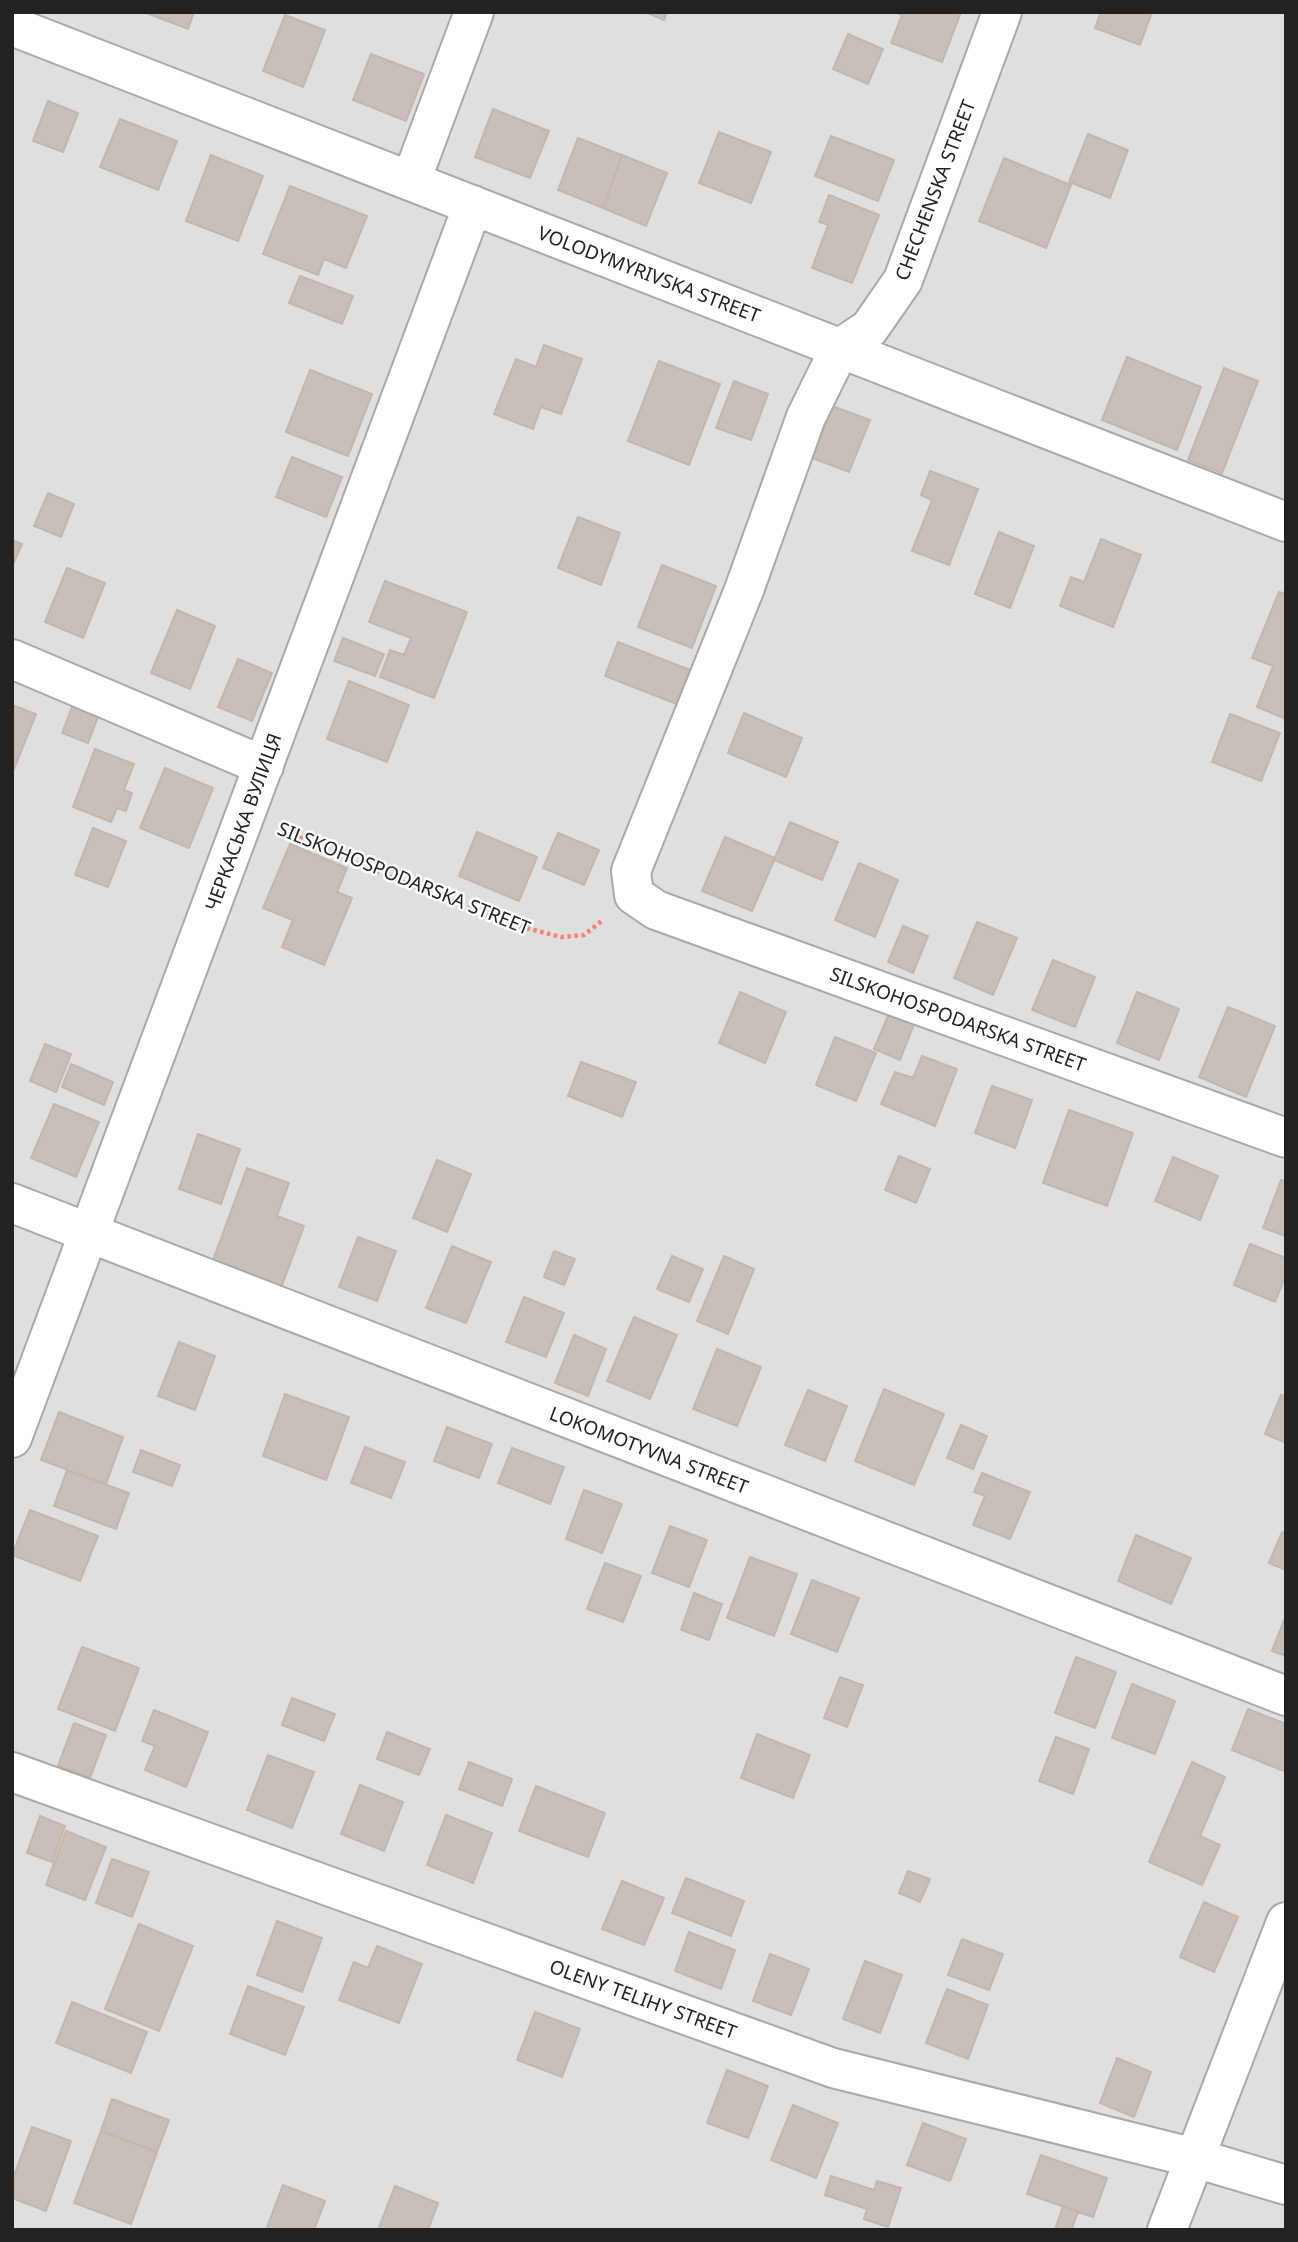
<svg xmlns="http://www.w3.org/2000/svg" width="1298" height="2242" font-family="'Noto Sans',sans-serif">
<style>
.residential{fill:#e0dfdf}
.building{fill:#c7bfb8;stroke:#c4b6ab;stroke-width:2}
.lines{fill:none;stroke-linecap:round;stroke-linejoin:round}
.minor-casing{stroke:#a9a9a9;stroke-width:42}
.path{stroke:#fa8072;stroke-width:4.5;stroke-dasharray:3.5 3.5;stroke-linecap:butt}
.minor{stroke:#fff;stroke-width:38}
.labels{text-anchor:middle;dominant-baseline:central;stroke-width:5;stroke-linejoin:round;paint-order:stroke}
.street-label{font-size:19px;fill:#222;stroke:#fff}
</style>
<rect width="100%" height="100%" fill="#f2efe9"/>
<path class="residential" d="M12 12H1286V2230H12Z"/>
<path class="building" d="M144 12H194L188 29Z
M645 12H667L664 20Z
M895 12H961L942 62 891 43 902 15Z
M1101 12H1152L1140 45 1095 28Z
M285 15 325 30 303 87 263 71Z
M848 34 883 49 868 84 833 69Z
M371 54 424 74 406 121 353 100Z
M48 101 78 113 63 152 33 141Z
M493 109 549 131 530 178 475 157Z
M120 119 177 141 158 190 100 167Z
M719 132 771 152 751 203 699 183Z
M1088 134 1128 150 1110 198 1069 182Z
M831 136 894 160 878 201 815 176Z
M578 138 622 155 603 208 558 190Z
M211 155 263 176 238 241 186 221Z
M622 155 667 173 646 226 603 208Z
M1004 158 1071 185 1046 248 979 221Z
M290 186 367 216 346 268 324 259 318 275 263 254Z
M829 195 879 215 852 283 812 268 828 225 819 222Z
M300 276 353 296 342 324 289 303Z
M544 345 582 359 561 414 541 407 533 429 494 414 516 359 536 367Z
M1127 357 1201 387 1177 450 1102 420Z
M659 361 720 384 689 465 628 441Z
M1224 368 1258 381 1222 473 1188 460Z
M310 370 372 394 348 456 286 432Z
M734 381 768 394 751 440 716 428Z
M827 404 870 420 849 472 807 456Z
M292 457 342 477 326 517 276 497Z
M930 471 978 489 949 565 912 551 932 500 921 495Z
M48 493 74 504 61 537 34 526Z
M578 517 620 533 601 585 558 568Z
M999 532 1034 546 1010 608 975 594Z
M1101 539 1141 555 1113 627 1060 606 1071 577 1084 582Z
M12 540 22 544 12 567Z
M662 565 716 586 692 648 638 627Z
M67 568 105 583 83 638 45 622Z
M385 581 467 612 434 698 380 677 390 650 404 655 411 638 369 622Z
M1279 592 1286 594V719L1257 707 1273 666 1252 658Z
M177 610 215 626 190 689 151 673Z
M343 638 384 654 375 676 334 661Z
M618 642 693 671 679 705 605 676Z
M238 659 272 673 252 721 218 707Z
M349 681 409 705 387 762 327 739Z
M75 699 101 709 88 743 62 733Z
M12 705 36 714 12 774Z
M744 713 802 738 786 777 728 753Z
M1230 714 1280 733 1261 781 1212 762Z
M95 749 134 764 124 790 132 793 126 811 117 808 111 822 73 807Z
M165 768 213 788 189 848 140 828Z
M790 822 838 842 822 880 774 860Z
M93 828 126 841 108 887 75 875Z
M477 832 537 857 519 901 459 876Z
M558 833 599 850 584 885 543 868Z
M725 837 775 858 752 911 702 891Z
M290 844 347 868 337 892 352 898 324 965 282 947 293 920 263 908Z
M859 863 898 880 875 937 835 920Z
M977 922 1017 938 993 995 954 978Z
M903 926 928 936 913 973 888 962Z
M1053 960 1095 977 1075 1027 1032 1010Z
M740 992 786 1012 765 1063 719 1043Z
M1137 992 1179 1009 1159 1060 1117 1043Z
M1228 1007 1275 1026 1246 1097 1199 1077Z
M889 1013 914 1024 900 1060 874 1049Z
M835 1037 876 1053 856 1101 816 1085Z
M45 1044 71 1054 56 1092 30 1081Z
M922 1056 957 1069 935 1126 881 1104 895 1072 913 1078Z
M581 1062 636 1082 622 1117 568 1096Z
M71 1064 113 1082 104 1105 62 1087Z
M992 1086 1032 1100 1015 1148 975 1133Z
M54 1104 99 1122 76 1177 31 1158Z
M1069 1110 1133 1133 1107 1206 1043 1183Z
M198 1134 240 1149 221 1204 179 1189Z
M899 1156 930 1169 916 1203 885 1190Z
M1173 1157 1218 1176 1200 1220 1155 1201Z
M437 1160 471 1174 447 1232 413 1218Z
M247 1168 289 1183 277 1216 304 1226 281 1288 212 1263Z
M1281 1180 1286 1182V1236L1263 1228Z
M358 1237 396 1251 377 1301 339 1287Z
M1250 1244 1286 1258V1275L1275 1302 1234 1285Z
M452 1246 491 1262 466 1323 426 1308Z
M554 1251 575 1259 564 1285 544 1277Z
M672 1256 703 1269 689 1302 657 1289Z
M724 1256 754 1269 728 1334 697 1321Z
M524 1297 564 1313 546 1357 506 1342Z
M634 1317 677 1335 650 1399 607 1381Z
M574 1335 606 1349 588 1396 555 1383Z
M179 1342 215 1356 195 1410 158 1396Z
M717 1349 761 1367 737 1426 693 1409Z
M884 1389 944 1414 914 1485 855 1461Z
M808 1390 847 1406 825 1461 785 1445Z
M285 1394 349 1417 326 1480 263 1456Z
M1281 1395 1286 1397V1443L1265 1434Z
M59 1412 123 1437 106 1484 41 1460Z
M961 1425 987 1436 973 1469 947 1458Z
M447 1427 492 1444 479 1478 434 1461Z
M365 1447 405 1462 391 1498 351 1483Z
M512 1448 564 1467 550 1504 498 1483Z
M141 1450 180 1465 172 1486 133 1472Z
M67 1470 129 1493 116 1529 54 1506Z
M982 1473 1030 1492 1010 1539 973 1525 985 1496 974 1492Z
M584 1490 622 1504 602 1553 566 1539Z
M30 1510 98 1536 80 1581 12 1555Z
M670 1526 707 1540 689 1587 652 1573Z
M1282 1532 1286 1534V1570L1269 1563Z
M1136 1535 1191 1558 1171 1604 1118 1581Z
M750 1557 797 1574 774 1636 727 1618Z
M605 1563 641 1576 623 1622 587 1609Z
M812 1580 859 1598 837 1652 791 1634Z
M694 1593 722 1604 709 1640 681 1630Z
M1286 1615V1656L1272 1651Z
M82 1647 139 1668 115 1731 58 1709Z
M1076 1657 1116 1672 1095 1728 1055 1713Z
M840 1677 863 1685 847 1727 824 1718Z
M1132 1684 1175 1701 1155 1754 1112 1738Z
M292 1698 335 1714 324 1741 282 1725Z
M1248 1709 1286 1724V1772L1232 1750Z
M154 1710 208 1732 186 1787 145 1770 155 1746 142 1741Z
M74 1723 106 1735 90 1778 58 1766Z
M387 1732 430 1749 419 1775 377 1759Z
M757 1734 810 1755 793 1798 741 1778Z
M1056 1737 1089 1749 1073 1794 1039 1781Z
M268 1755 314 1772 292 1828 247 1810Z
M469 1762 512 1779 502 1806 459 1789Z
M1192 1762 1225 1777 1200 1836 1220 1845 1202 1885 1149 1862Z
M360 1785 403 1802 384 1851 341 1834Z
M536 1786 605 1813 588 1857 519 1831Z
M446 1815 492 1833 473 1883 427 1865Z
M40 1816 65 1826 52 1862 27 1853Z
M66 1831 106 1847 85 1900 46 1885Z
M112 1859 149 1872 132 1917 96 1903Z
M908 1871 930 1879 920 1902 899 1893Z
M686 1878 744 1901 731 1936 672 1913Z
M622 1881 664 1898 644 1945 602 1929Z
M1204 1902 1238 1917 1214 1972 1180 1957Z
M277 1921 322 1938 302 1992 257 1975Z
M139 1924 193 1946 159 2031 105 2009Z
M689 1932 735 1950 721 1989 675 1971Z
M962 1939 1003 1954 989 1990 948 1975Z
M377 1946 422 1964 399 2023 339 2000 354 1962 368 1968Z
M770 1954 809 1969 791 2015 753 2001Z
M865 1961 902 1975 880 2033 843 2019Z
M248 1986 304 2007 285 2055 230 2034Z
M947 1989 988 2005 968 2059 926 2043Z
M72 2002 147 2032 131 2073 56 2043Z
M535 2012 580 2029 562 2077 517 2060Z
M1117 2058 1151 2072 1134 2117 1100 2103Z
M727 2070 768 2086 748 2138 707 2123Z
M112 2099 169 2120 157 2152 101 2131Z
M793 2105 838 2123 816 2178 771 2160Z
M923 2123 966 2139 950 2181 907 2165Z
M32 2127 71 2141 46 2211 12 2198V2181Z
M101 2131 157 2152 131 2224 74 2203Z
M1041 2155 1107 2178 1093 2217 1027 2194Z
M831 2176 874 2190 877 2181 901 2188 888 2227 864 2219 867 2209 825 2195Z
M283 2185 325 2201 314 2230H266Z
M395 2186 438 2203 428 2230H378Z
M1063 2206 1078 2212 1072 2228 1078 2230H1055Z"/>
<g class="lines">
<defs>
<path id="minor" d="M1002 12 903 280 869 329 840 348 806 417 744 590 631 871 634 895 656 910 1286 1138
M12 26 1286 522
M411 181 474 12
M12 659 264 766
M12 1203 1286 1696
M12 1438 473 205
M12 1772 833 2068 1195 2158 1286 2185
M1167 2230 1286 1922"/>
</defs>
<use href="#minor" class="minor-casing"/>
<path class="path" d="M280 829 385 875 507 923 561 937 584 935 603 920"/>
<use href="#minor" class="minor"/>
</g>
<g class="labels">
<g class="street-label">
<text transform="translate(935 190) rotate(-69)">CHECHENSKA STREET</text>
<text transform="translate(649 274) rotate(21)">VOLODYMYRIVSKA STREET</text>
<text transform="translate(243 822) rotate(-70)">ЧЕРКАСЬКА ВУЛИЦЯ</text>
<text transform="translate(404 878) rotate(22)">SILSKOHOSPODARSKA STREET</text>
<text transform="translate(958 1019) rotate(20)">SILSKOHOSPODARSKA STREET</text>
<text transform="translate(649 1450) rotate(21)">LOKOMOTYVNA STREET</text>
<text transform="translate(643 1999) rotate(20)">OLENY TELIHY STREET</text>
</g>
</g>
<rect width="1298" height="2242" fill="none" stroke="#222222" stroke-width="28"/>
</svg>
